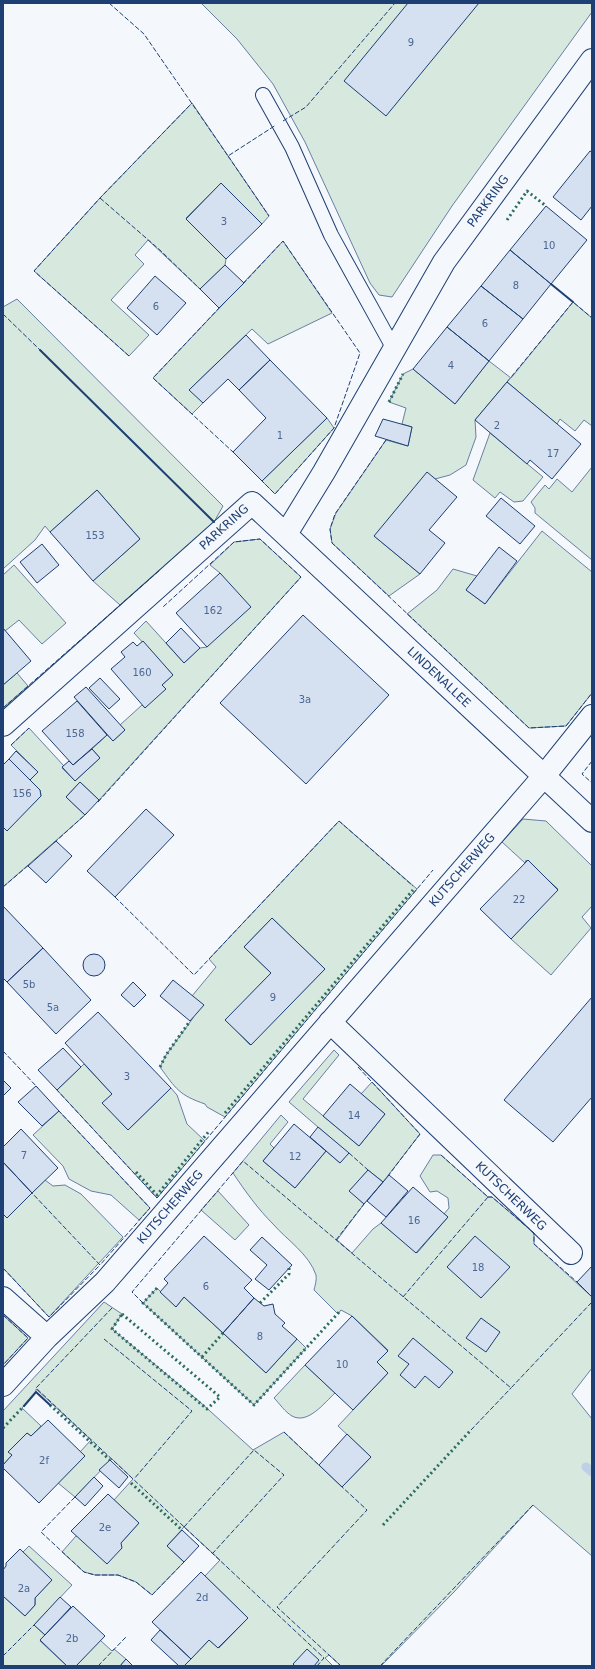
<svg xmlns="http://www.w3.org/2000/svg" width="595" height="1669" font-family="'DejaVu Sans',sans-serif">
<style>
.green{fill:#d7e8df;stroke:#687fa3;fill-rule:evenodd}
.lines{fill:none;stroke-linecap:round;stroke-linejoin:round}
.stream{stroke:#bed0e5;stroke-width:9}
.building{fill:#d5e0f0;stroke:#1d3f73}
.lane-casing{stroke:#1d3f73;stroke-width:16}
.street-casing{stroke:#1d3f73;stroke-width:24}
.lane{stroke:#f4f7fb;stroke-width:14}
.street{stroke:#f4f7fb;stroke-width:22}
.hedge{stroke:#2c6c60;stroke-width:3;stroke-dasharray:2 3;stroke-linecap:butt}
.fence{stroke:#1d3f73;stroke-width:1;stroke-dasharray:5 2;stroke-linecap:butt}
.wall{stroke:#1d3f73;stroke-width:2}
.labels{text-anchor:middle;dominant-baseline:central;stroke-width:3;stroke-linejoin:round;paint-order:stroke}
.number-label{font-size:10px;fill:#4b6792}
.street-label{font-size:12px;fill:#1d3f73;stroke:#f4f7fb}
</style>
<rect width="100%" height="100%" fill="#f4f7fb"/>
<path class="green" d="M201 3H592V12L452 206 392 297 379 295 370 283 305 142 273 84 237 39Z
M192 103 269 216 262 224 221 183 186 218 226 259 225 265 200 289 148 240 135 255 144 264 111 300 149 335 129 356 34 271 100 198Z
M283 241 332 313 268 344 252 329 190 389 203 403 192 414 153 378Z
M17 299 223 506 214 522 120 605 93 581 140 539 97 490 50 532 45 526 35 540 3 569V307Z
M573 302 592 318V426L584 420 575 431 560 419 557 424 507 382 475 420 476 437 466 465 450 475 435 479 374 536 420 574 389 596 332 543 330 529 336 513 386 440 408 446 412 427 402 424 406 408 389 402 403 374 413 369 455 404 489 361 511 378Z
M327 418 334 428 275 494 262 481Z
M490 433 543 477 523 501 514 502 500 492 495 498 473 480Z
M592 467V560L535 513V508L531 502 545 485 549 489 557 479 572 492Z
M542 531 592 572V693L566 726 529 728 407 614 437 590 453 569 477 576 466 590 485 604Z
M260 539 301 577 99 800 80 782 66 797 85 815 3 887V827L7 830 41 796 40 790 30 780 38 772 11 745 29 728 64 766 62 768 75 781 100 758 92 749 107 735 113 741 125 730 120 725 142 705 145 708 162 685 173 675 134 633 146 621 184 663 200 648 207 647 220 573 210 565 234 542Z
M14 565 66 623 42 644 19 620 5 631 3 628V575Z
M17 673 28 686 3 708V685Z
M523 819 546 821 592 866V906L582 917 591 928 551 975 511 939 558 889 526 860 525 863 502 842Z
M339 821 417 889 225 1117 207 1107 205 1104C179 1095 176 1089 160 1067L166 1055 193 1018 192 996 216 967 209 959ZM272 918 325 969 250 1045 226 1020 271 973 244 947Z
M334 1050 339 1055 303 1099 359 1146 385 1114 361 1094 372 1082 420 1134 383 1182 368 1170 350 1191 364 1204 337 1240 352 1253 373 1229 381 1223 417 1253 448 1217 444 1214 449 1208 448 1198 437 1191 430 1192 420 1176 433 1155H441L488 1197H492L534 1233V1244L592 1297V1368L572 1394 592 1419V1556L533 1505 454 1592 381 1666H341L329 1655 325 1658 333 1666H184L209 1640 219 1648 248 1618 205 1576 220 1560 184 1527 167 1546 184 1562 152 1595 136 1582 118 1575H95L84 1572 62 1552 76 1536 121 1543 139 1523 114 1500 133 1479 112 1459 75 1497 58 1483 85 1456 80 1452 91 1440 36 1389V1392L22 1408 41 1426 31 1436 27 1433 9 1452 12 1455 3 1465V1411L104 1302 122 1314 112 1329 200 1402 253 1450 284 1432 342 1487 371 1457 338 1426 388 1373 377 1362 388 1350 352 1316 341 1310 338 1314 314 1290C315 1286 317 1279 316 1275 309 1254 287 1240 273 1224 258 1209 245 1191 233 1173L281 1115 288 1122 270 1144 274 1148 263 1161 295 1188 326 1151 340 1163 348 1153 289 1102Z
M84 1064 112 1094 103 1103 128 1130 171 1088 177 1095 187 1124 205 1141 157 1198 57 1090Z
M59 1111 150 1208 139 1220 111 1195 91 1191 69 1179 63 1166 33 1135Z
M45 1180 53 1186 65 1185 81 1194 123 1237 49 1317 3 1268V1214L7 1218Z
M218 1191 249 1225 235 1240 201 1210Z
M157 1288 176 1307 184 1297 266 1373 297 1339 306 1348 254 1405 143 1303Z
M3 1315 28 1338 3 1365Z
M305 1365 335 1393C325 1402 308 1425 292 1416 285 1412 279 1403 274 1398Z
M29 1546 72 1585 34 1625 45 1635 40 1641 67 1666H3V1596L25 1616 35 1605V1598L51 1581 23 1552Z
M100 1640 112 1651 114 1649 126 1659 120 1666H76Z"/>
<g class="lines">
<path class="stream" d="M586 1467 592 1472"/>
</g>
<path class="building" d="M408 3H479L386 116 344 81Z
M590 151 592 152V206L581 220 553 197Z
M221 183 262 224 226 259 186 219Z
M546 206 587 240 551 284 510 250Z
M510 250 551 284 523 319 481 286Z
M225 265 244 283 219 308 200 289Z
M155 276 186 303 157 335 127 308Z
M481 286 523 319 489 361 447 327Z
M447 327 489 361 455 404 413 369Z
M246 335 270 360 239 390 228 379 203 403 189 390Z
M270 360 327 418 262 481 233 452 266 418 239 390Z
M507 382 581 444 552 479 530 460 527 464 475 420Z
M383 419 412 427 408 446 375 436Z
M427 472 457 497 429 530 445 543 420 574 374 536Z
M97 490 140 539 93 581 50 532Z
M501 498 535 526 520 544 486 516Z
M42 544 59 565 37 583 20 562Z
M499 547 517 561 485 604 466 590Z
M220 573 251 607 207 647 176 613Z
M303 615 389 695 306 784 220 703Z
M3 628 31 661 3 685Z
M181 628 200 648 184 663 166 643Z
M143 641 173 675 162 685 166 689 145 708 111 669 125 657 121 652 133 642 137 646Z
M100 678 120 699 109 709 89 688Z
M86 687 125 730 113 741 74 697Z
M77 701 107 735 73 765 42 731Z
M92 749 100 758 75 781 62 767 69 761 73 765Z
M16 751 38 772 30 780 9 759Z
M9 759 40 790 41 796 7 831 3 827V765Z
M80 782 99 800 85 815 66 797Z
M146 809 174 835 115 897 87 871Z
M56 841 72 856 46 883 28 866Z
M528 860 558 890 511 939 480 909Z
M3 906 43 948 7 982 3 978Z
M272 918 325 969 251 1045 225 1020 271 973 244 947Z
M43 948 91 1000 56 1034 7 982Z
M83 965a11 11 0 1 1 22 0a11 11 0 1 1-22 0Z
M173 980 204 1005 190 1021 160 996Z
M133 982 146 995 134 1007 121 995Z
M592 997V1097L553 1142 504 1100Z
M98 1012 171 1088 128 1130 102 1103 112 1094 65 1043Z
M63 1048 81 1067 57 1090 38 1070Z
M3 1080 11 1088 3 1096Z
M350 1084 385 1114 359 1146 323 1116Z
M36 1086 59 1111 42 1126 18 1102Z
M294 1124 326 1151 295 1188 263 1161Z
M318 1127 349 1153 340 1163 310 1137Z
M21 1129 58 1168 32 1193 3 1162V1147Z
M3 1162 32 1193 7 1218 3 1214Z
M368 1170 383 1182 364 1204 349 1191Z
M389 1175 408 1191 386 1217 367 1201Z
M413 1187 448 1217 416 1253 381 1223Z
M204 1236 252 1280 244 1288 254 1298 223 1333 184 1297 176 1307 160 1292 168 1283 164 1279Z
M475 1236 510 1267 481 1298 447 1267Z
M262 1237 292 1265 269 1290 255 1279 267 1265 250 1250Z
M592 1266V1297L577 1282Z
M254 1298 264 1306 273 1304 275 1314 285 1323 282 1326 297 1339 266 1373 223 1333Z
M352 1316 388 1351 377 1362 388 1373 353 1410 305 1365Z
M481 1318 500 1332 486 1352 466 1338Z
M413 1338 453 1372 439 1388 425 1376 415 1388 400 1375 409 1364 398 1356Z
M48 1420 85 1456 39 1503 3 1468V1465L12 1455 8 1452 27 1433 31 1436Z
M347 1434 371 1457 342 1487 319 1465Z
M110 1460 128 1477 119 1488 99 1470Z
M94 1477 103 1486 85 1506 75 1497Z
M108 1494 139 1523 121 1543 122 1548 107 1564 71 1531Z
M182 1530 199 1546 184 1562 167 1546Z
M20 1549 52 1580 35 1598V1605L25 1616 3 1596V1570L6 1566V1563Z
M201 1572 248 1618 218 1648 209 1640 191 1659 152 1622Z
M60 1597 71 1607 45 1635 34 1625Z
M73 1606 105 1636 76 1666H67L40 1640Z
M160 1630 191 1659 184 1666H179L151 1640Z
M307 1649 319 1660 314 1666H295L293 1664Z
M126 1659 133 1666H120Z"/>
<g class="lines">
<defs>
<path id="lane" d="M263 95 292 147 331 235 394 349"/>
<path id="street" d="M286 534 324 472 444 262 592 60
M3 725 252 503 592 821
M330 1022 571 1253
M3 1298 47 1337
M3 1385 47 1337 105 1282 544 776 592 716"/>
</defs>
<use href="#lane" class="lane-casing"/>
<use href="#street" class="street-casing"/>
<use href="#lane" class="lane"/>
<use href="#street" class="street"/>
<path class="hedge" d="M507 220 527 191 546 206
M389 402 403 374
M160 1067 166 1055 190 1021
M225 1113 413 890
M136 1172 157 1195 210 1130
M157 1288 143 1303 254 1405 341 1310
M260 1303 289 1274V1268
M122 1314 220 1397 207 1409 112 1329Z
M202 1357 223 1333
M50 1405 110 1460
M3 1428 24 1406
M131 1483 182 1530
M383 1525 471 1430"/>
<path class="fence" d="M109 3 144 34 228 156 276 125
M283 121 306 107 395 3
M228 156 269 216
M100 198 161 251 202 291
M243 284 283 241 360 353 334 428 275 494 262 481
M220 307 153 378 233 452
M3 314 40 350
M129 356 34 271 100 198 192 103
M507 382 573 302 592 318
M386 440 335 514 330 529 332 543 529 728 566 726 592 693
M3 708 160 570
M11 745 29 728
M592 761 582 774 592 783
M98 802 301 577 260 539 234 542 163 607
M54 843 87 813
M3 887 30 864
M115 897 194 975 339 821 413 886
M3 1051 38 1088
M358 1067 420 1134 388 1176
M56 1089 157 1198 433 870
M58 1110 150 1208 100 1265
M349 1153 368 1170
M488 1197H492L534 1233V1244L577 1282
M336 1240 364 1204
M3 1268 49 1317 100 1265 32 1193
M403 1297 488 1197 441 1155
M143 1303 132 1292 243 1161 511 1388 592 1302
M112 1308 36 1388 324 1658 317 1666
M3 1315 28 1338 3 1365
M104 1339 192 1411 134 1479
M471 1430 511 1388
M284 1432 320 1466
M340 1485 367 1510 277 1607 341 1666
M75 1497 41 1532 84 1572 95 1575H118L136 1582 152 1595 184 1562
M184 1527 254 1450 284 1475 213 1553
M3 1656 34 1625
M98 1666 126 1637
M380 1666 533 1505"/>
<path class="wall" d="M551 284 573 302
M40 350 214 522
M24 1406 36 1392 50 1405"/>
</g>
<g class="labels">
<g class="number-label">
<text x="411" y="42">9</text>
<text x="224" y="221">3</text>
<text x="549" y="245">10</text>
<text x="516" y="285">8</text>
<text x="156" y="306">6</text>
<text x="485" y="323">6</text>
<text x="451" y="365">4</text>
<text x="497" y="425">2</text>
<text x="280" y="435">1</text>
<text x="553" y="453">17</text>
<text x="95" y="535">153</text>
<text x="213" y="610">162</text>
<text x="142" y="672">160</text>
<text x="305" y="699">3a</text>
<text x="75" y="733">158</text>
<text x="22" y="793">156</text>
<text x="519" y="899">22</text>
<text x="29" y="984">5b</text>
<text x="273" y="997">9</text>
<text x="53" y="1007">5a</text>
<text x="127" y="1076">3</text>
<text x="354" y="1115">14</text>
<text x="24" y="1155">7</text>
<text x="295" y="1156">12</text>
<text x="414" y="1220">16</text>
<text x="478" y="1267">18</text>
<text x="206" y="1286">6</text>
<text x="260" y="1336">8</text>
<text x="342" y="1364">10</text>
<text x="44" y="1460">2f</text>
<text x="105" y="1527">2e</text>
<text x="24" y="1588">2a</text>
<text x="202" y="1597">2d</text>
<text x="72" y="1638">2b</text>
</g>
<g class="street-label">
<text transform="translate(488 201) rotate(-54)">PARKRING</text>
<text transform="translate(224 527) rotate(-42)">PARKRING</text>
<text transform="translate(439 677) rotate(43)">LINDENALLEE</text>
<text transform="translate(462 870) rotate(-49)">KUTSCHERWEG</text>
<text transform="translate(511 1196) rotate(44)">KUTSCHERWEG</text>
<text transform="translate(170 1207) rotate(-49)">KUTSCHERWEG</text>
</g>
</g>
<rect width="595" height="1669" fill="none" stroke="#1d3f73" stroke-width="8"/>
</svg>
